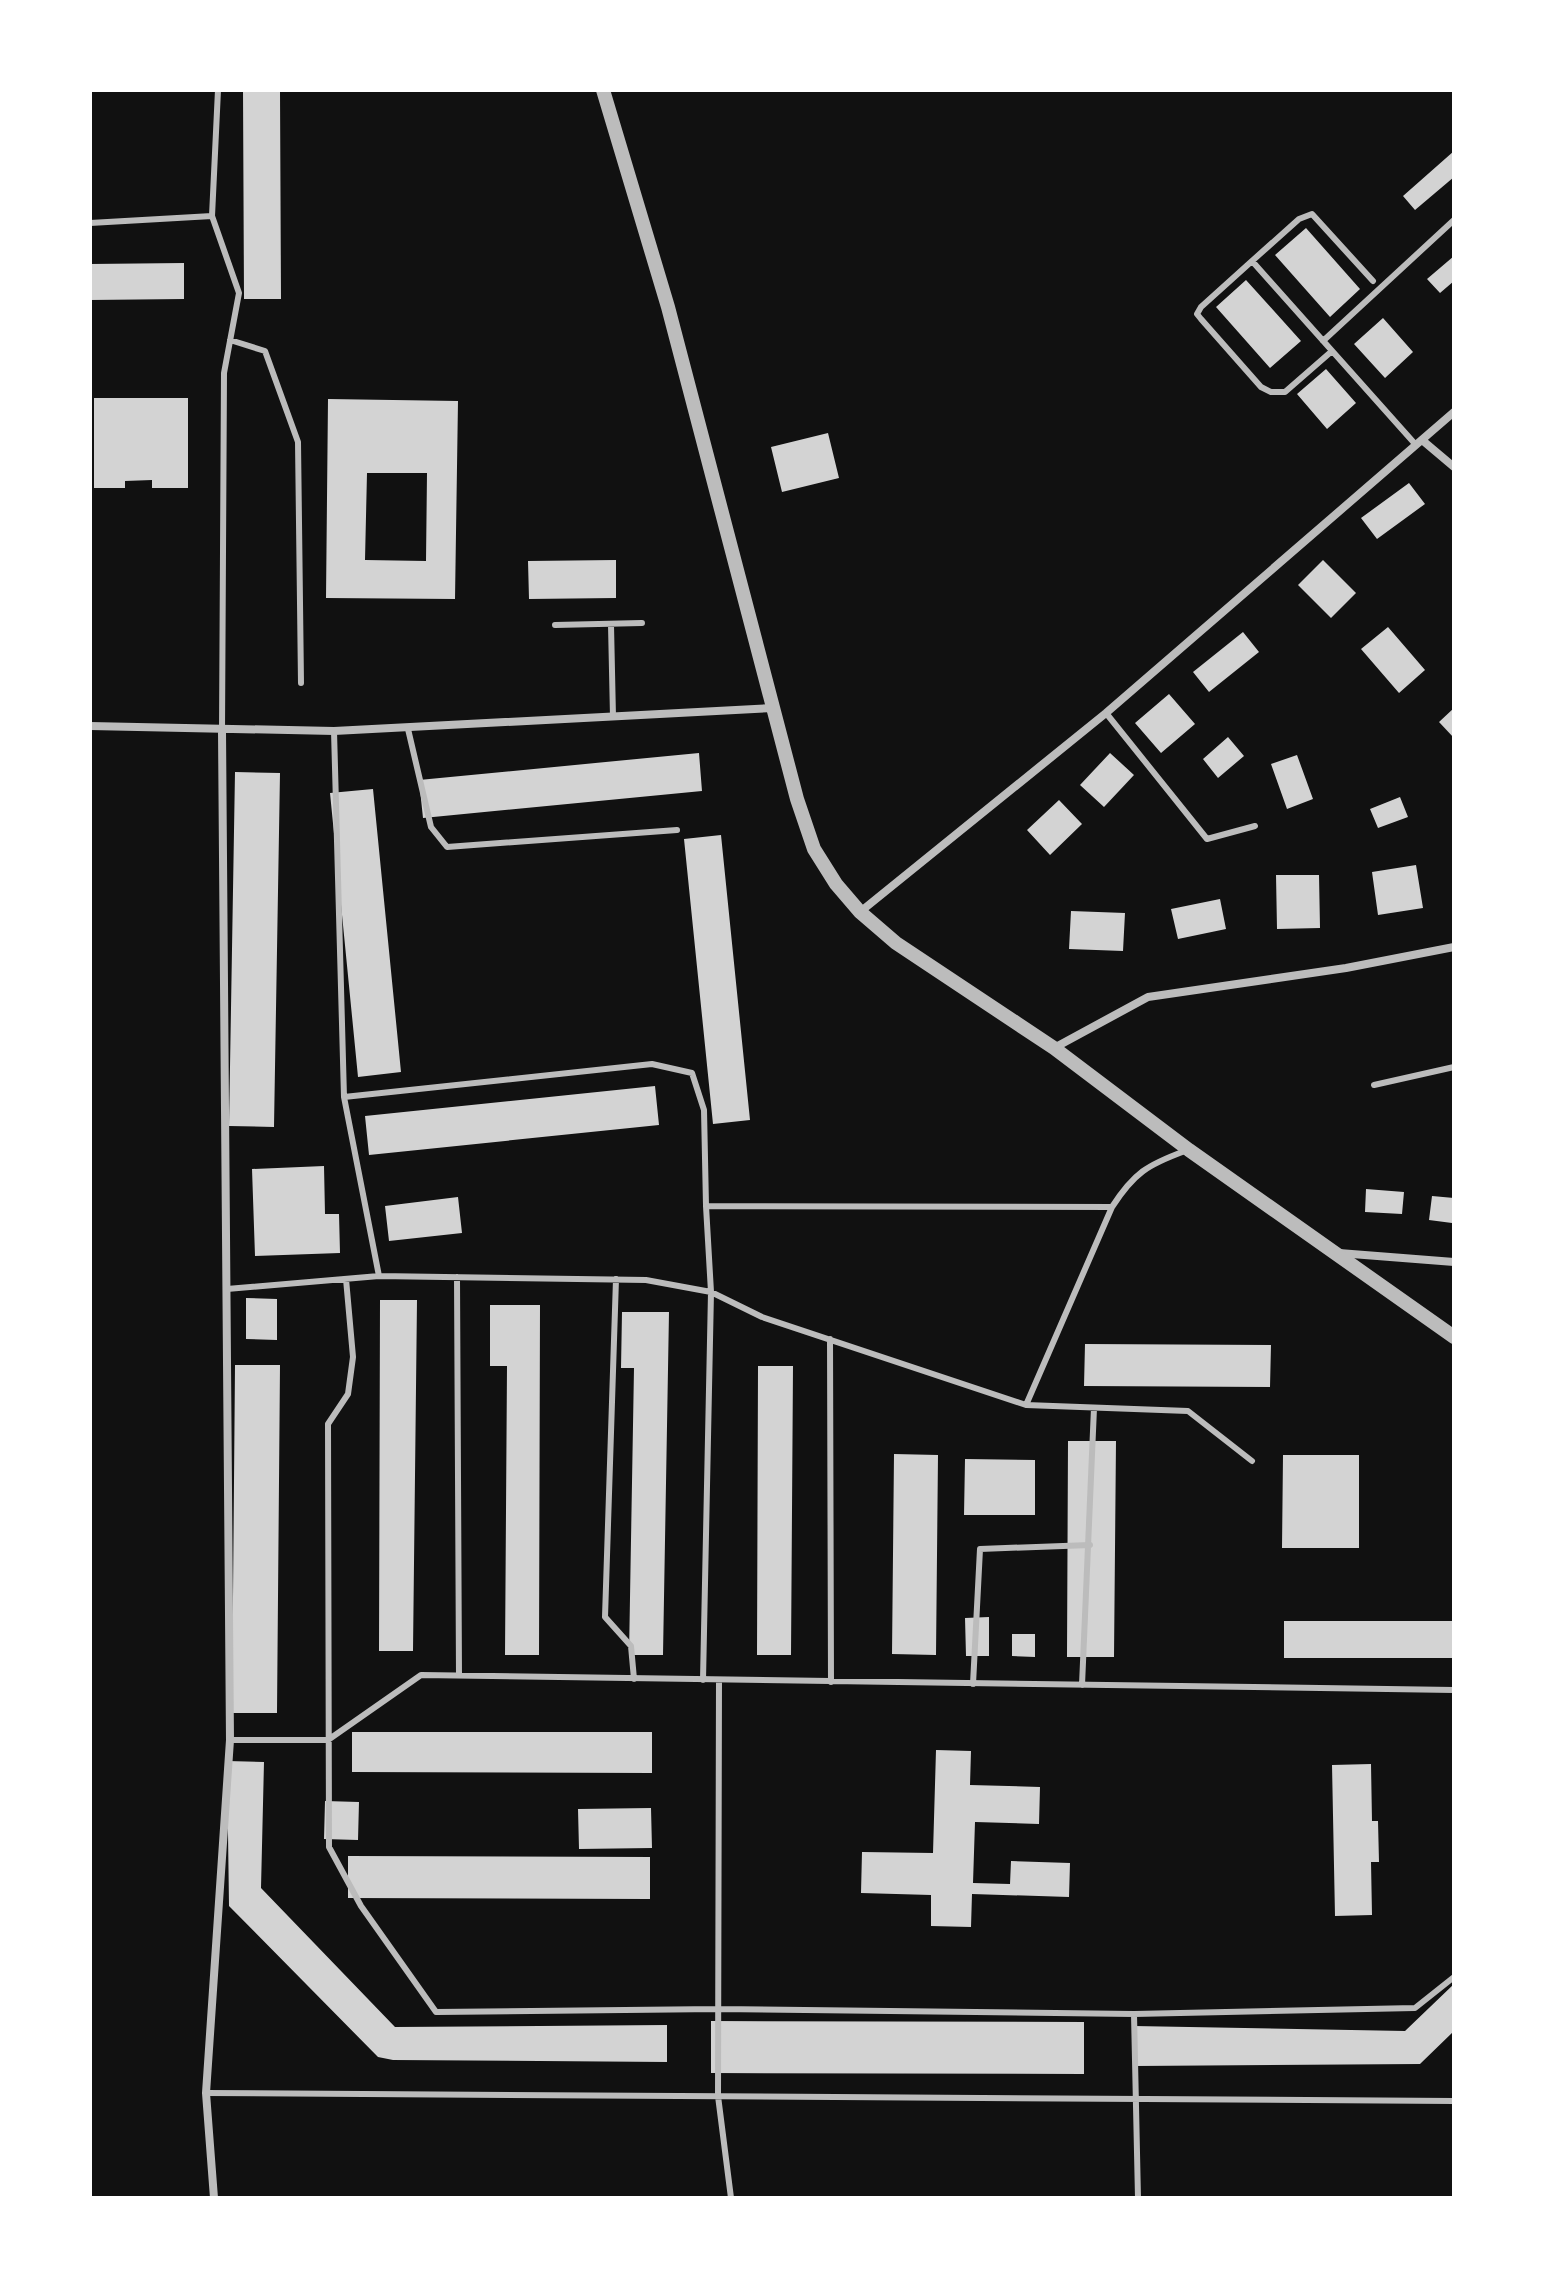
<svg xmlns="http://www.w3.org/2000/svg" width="1544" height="2288" font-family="'Alegreya Sans',sans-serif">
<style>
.building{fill:#d3d3d3;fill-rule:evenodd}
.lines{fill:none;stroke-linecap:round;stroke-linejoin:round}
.service{stroke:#bcbcbc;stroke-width:6}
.minor{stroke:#bcbcbc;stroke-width:8}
.tertiary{stroke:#bcbcbc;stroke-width:14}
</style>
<rect width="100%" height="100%" fill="#111"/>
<path class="building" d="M243 90H280L281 299H244Z
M1454 151V177L1415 210 1403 196Z
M1306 228 1360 289 1330 317 1275 255Z
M1454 256V281L1440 293 1427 279Z
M184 263V299L90 300V264Z
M1246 280 1301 341 1270 368 1216 307Z
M1383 318 1413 352 1385 378 1354 344Z
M1326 369 1356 403 1327 429 1297 394Z
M94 398H188V488H152V480L125 481V488H94Z
M328 399 458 401 455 599 326 598ZM367 473H427L426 561 365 560Z
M828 433 839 478 782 492 771 447Z
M1409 483 1425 504 1377 539 1361 518Z
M616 560V598L529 599 528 561Z
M1323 560 1356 593 1331 618 1298 585Z
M1388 627 1425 670 1399 693 1361 649Z
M1243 632 1259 652 1209 692 1193 672Z
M1169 694 1195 724 1161 753 1135 723Z
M1454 708V738L1439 722Z
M1228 737 1244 756 1218 778 1203 759Z
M699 753 702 791 423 818 419 780Z
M1110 753 1134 775 1104 807 1080 785Z
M1297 755 1313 799 1287 809 1271 764Z
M235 772 280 773 274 1127 229 1126Z
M373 789 401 1072 358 1077 330 793Z
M1400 797 1408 817 1378 828 1370 809Z
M1059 800 1082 824 1050 855 1027 830Z
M721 835 750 1120 713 1124 684 839Z
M1416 865 1423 908 1378 915 1372 872Z
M1276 875H1319L1320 928 1277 929Z
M1220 899 1226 929 1178 939 1171 909Z
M1071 911 1125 913 1123 951 1069 949Z
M655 1086 659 1125 369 1155 365 1116Z
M324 1166 325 1214H339L340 1253 255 1256 252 1169Z
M1366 1189 1404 1192 1402 1214 1365 1212Z
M1432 1196 1454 1198 1452 1223 1429 1220Z
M458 1197 462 1233 389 1241 385 1206Z
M246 1298 277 1299V1340L246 1339Z
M380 1300H417L413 1651H379Z
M490 1305H540L539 1655H505L507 1366H490Z
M622 1312H669L663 1655H629L634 1368H621Z
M1085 1344 1271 1345 1270 1387 1084 1386Z
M235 1365H280L277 1713H232Z
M758 1366H793L791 1655H757Z
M1068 1441H1116L1114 1657H1067Z
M894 1454 938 1455 936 1655 892 1654Z
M1283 1455H1359V1548H1282Z
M965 1459 1035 1460V1515H964Z
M989 1617V1656H966L965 1618Z
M1284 1621H1454V1658H1284Z
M1012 1634H1035V1657L1012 1656Z
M352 1732H652V1773L352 1772Z
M936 1750 971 1751 970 1785 1040 1787 1039 1824 975 1822 973 1883 1010 1884 1011 1861 1070 1863 1069 1897 972 1894 971 1927 931 1926V1895L861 1893 862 1852 933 1853Z
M227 1761 264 1762 261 1888 395 2027 667 2025V2062L393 2060 378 2057 229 1906Z
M1371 1764 1372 1821H1378L1379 1862H1371L1372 1915 1335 1916 1332 1765Z
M325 1801 359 1802 358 1840 324 1839Z
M651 1808 652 1848 579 1849 578 1809Z
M348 1856 650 1857V1899L348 1898Z
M1454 1984V2031L1420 2064 1136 2066 1134 2026 1405 2031Z
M711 2021 1084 2022V2074L711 2073Z"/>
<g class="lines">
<path class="service" d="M212 216 239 293 224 373 222 731
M90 223 212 216 218 90
M1252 261 1201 307 1197 314 1201 319 1261 387 1271 392H1285L1332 351
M1373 281 1312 214 1299 219 1252 261 1416 445
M230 340 265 351 298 442 301 683
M1323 341 1454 220
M555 625 642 623
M611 625 613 717
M1106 713 1207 839 1255 826
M408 729 431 827 447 847 677 830
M334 731 344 1097 379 1276
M1374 1085 1454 1067
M344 1097 652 1064 692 1073 704 1110 706 1206
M457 1277 459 1675
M346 1279 353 1357 348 1394 328 1424 329 1847 361 1906 436 2012 718 2009 1134 2014 1415 2008 1454 1977
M616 1279 605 1617 631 1646 634 1679
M227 1289 379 1276 646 1280 711 1292 762 1317 1026 1405 1112 1207C1134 1173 1147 1165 1185 1151
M830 1339 831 1682
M1026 1405 1188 1411 1252 1461
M703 1680 711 1292 706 1206 1112 1207
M719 1680 718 2096 731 2198
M973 1684 980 1549 1090 1545
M1082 1685 1094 1408
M230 1740H328L421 1675 1454 1690
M1134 2014 1138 2198
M206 2093 1454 2101"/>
<path class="minor" d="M1422 440 1454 467
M90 726 334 731 773 708
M860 912 1106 713 1454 412
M1054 1048 1148 997 1346 968 1454 947
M1339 1253 1454 1262
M214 2198 206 2093 230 1740 222 731"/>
<path class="tertiary" d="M603 90 668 307 797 799 814 849 836 884 860 912 896 943 1054 1048 1189 1150 1454 1337"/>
</g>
<rect width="1544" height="2288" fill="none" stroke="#ffffff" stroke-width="184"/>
</svg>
